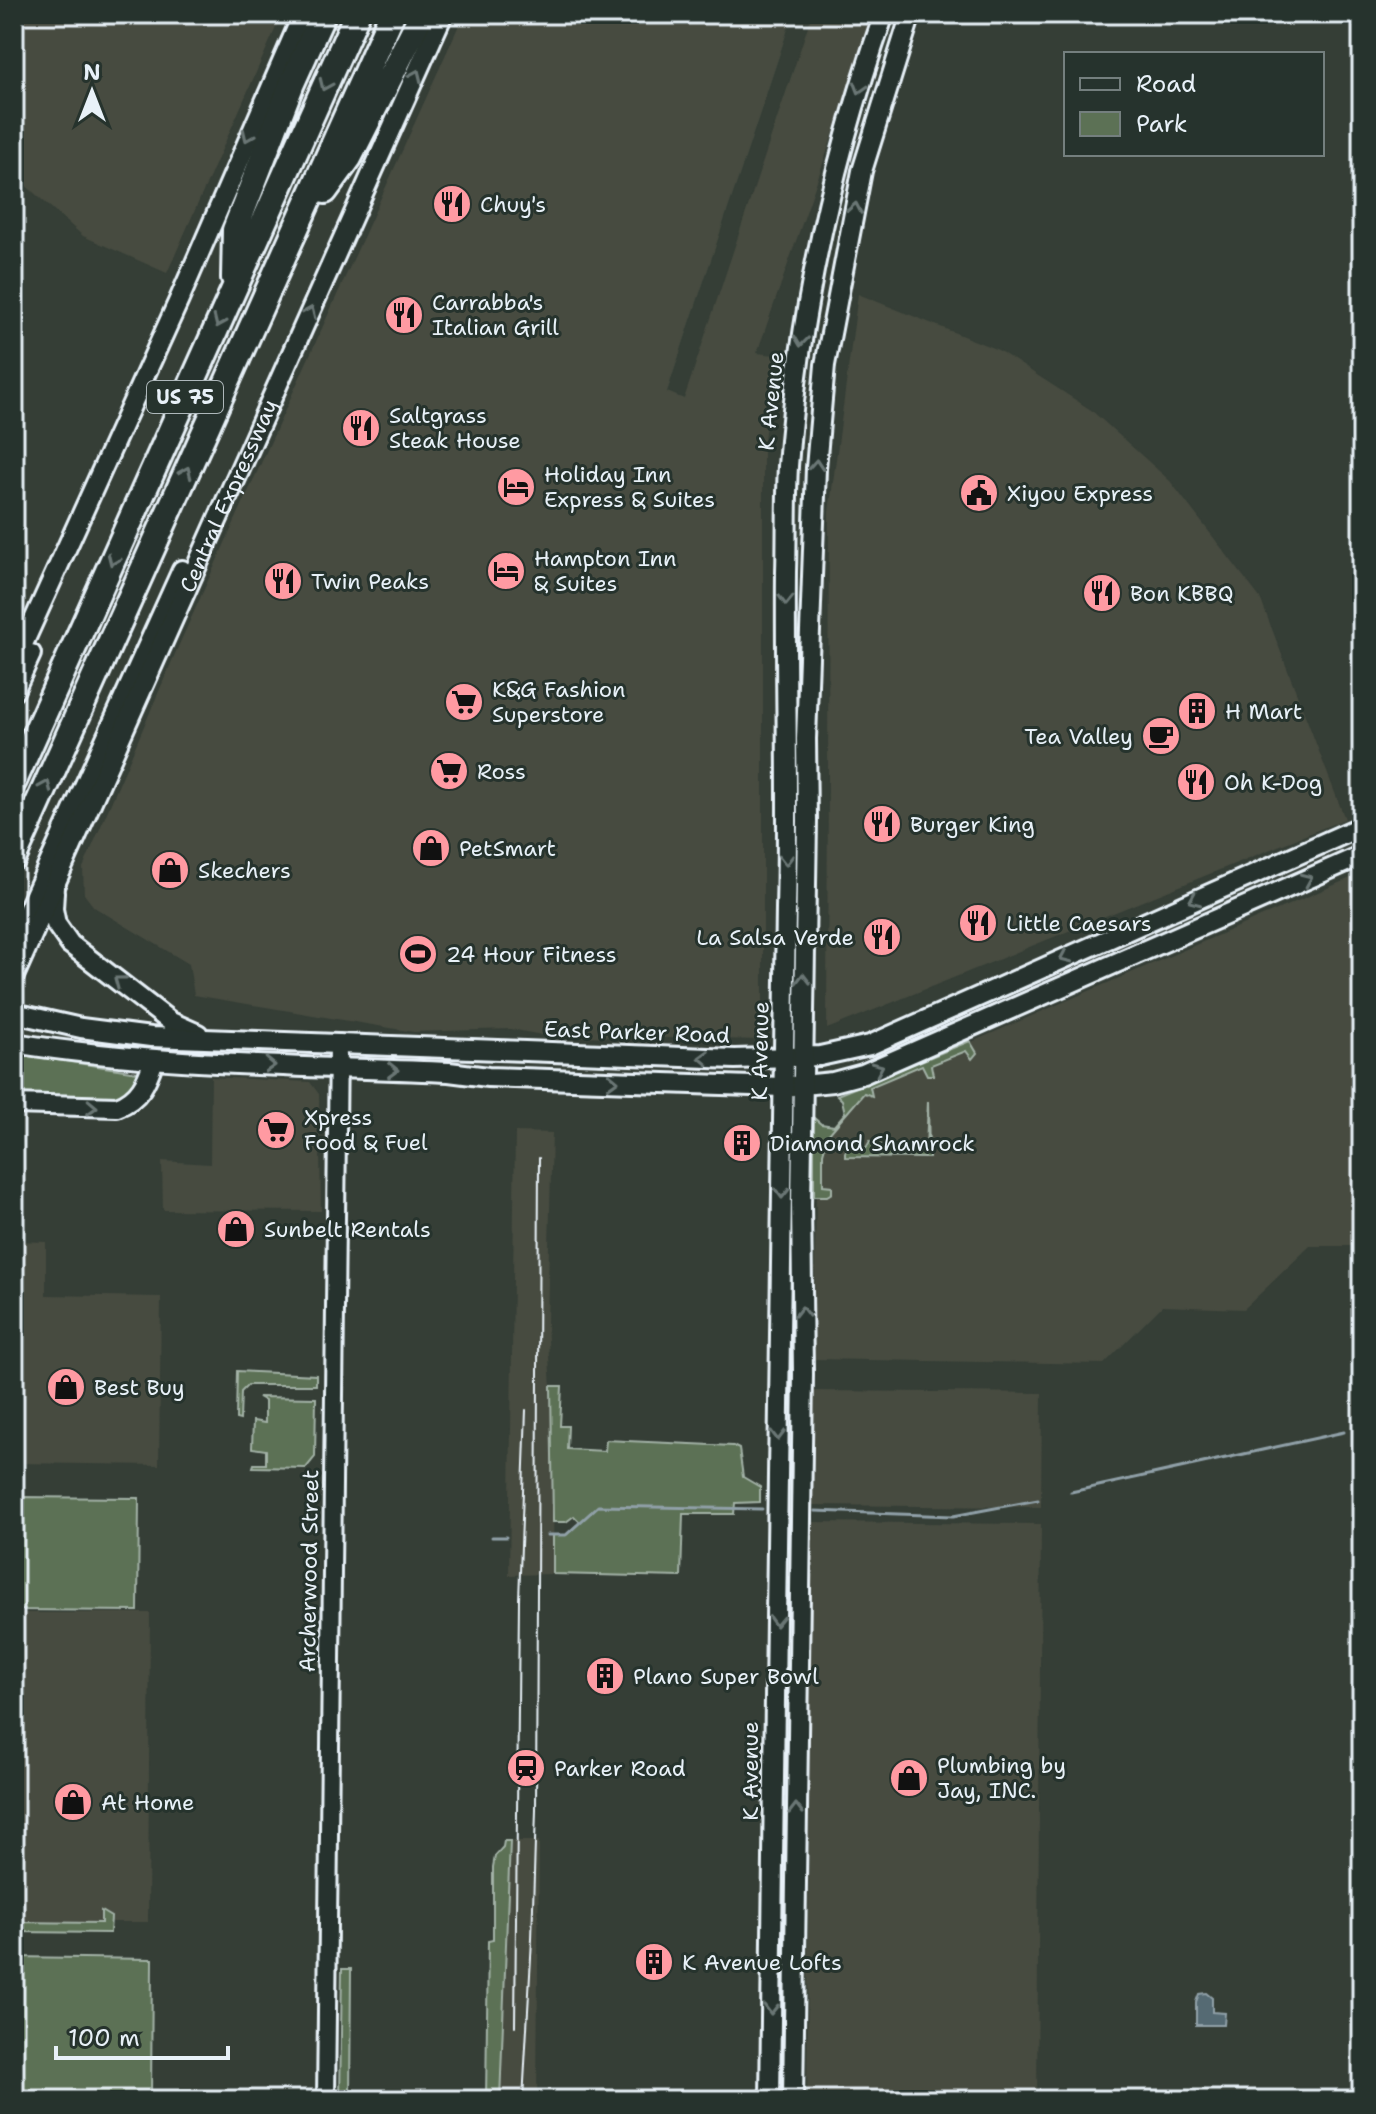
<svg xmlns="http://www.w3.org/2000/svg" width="1376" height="2114" font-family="'Shantell Sans',sans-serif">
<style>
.built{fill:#474b40}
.green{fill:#5c7155;stroke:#a2b1a6;stroke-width:2}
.water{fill:#556a73;stroke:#90a0a8;stroke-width:2}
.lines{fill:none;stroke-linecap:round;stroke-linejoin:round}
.stream{stroke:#90a0a8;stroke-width:3}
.tertiary-casing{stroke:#e8f1f8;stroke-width:22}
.secondary-casing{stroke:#e8f1f8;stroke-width:24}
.motorway-casing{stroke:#e8f1f8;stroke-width:30}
.tertiary{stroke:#26332d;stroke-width:16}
.secondary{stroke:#26332d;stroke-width:18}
.motorway{stroke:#26332d;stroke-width:24}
.tram{stroke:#e8f1f8;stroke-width:2}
.oneway{stroke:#6a7674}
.labels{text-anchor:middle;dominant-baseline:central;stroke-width:6;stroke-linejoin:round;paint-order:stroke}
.shield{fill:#26332d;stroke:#aeb8bb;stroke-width:2}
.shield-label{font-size:20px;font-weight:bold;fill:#e8f1f8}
.poi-label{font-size:22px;fill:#e8f1f8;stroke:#26332d;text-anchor:start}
.street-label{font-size:22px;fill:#e8f1f8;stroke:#26332d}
</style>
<rect width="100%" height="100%" fill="#353e36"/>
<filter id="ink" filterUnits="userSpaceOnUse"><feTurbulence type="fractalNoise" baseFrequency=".0125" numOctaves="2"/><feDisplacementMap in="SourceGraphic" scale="16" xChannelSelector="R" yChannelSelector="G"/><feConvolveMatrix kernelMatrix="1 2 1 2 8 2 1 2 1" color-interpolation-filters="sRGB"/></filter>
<g filter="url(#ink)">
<path class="built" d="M14 14H282L167 273 83 236 14 175Z
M464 14H793L667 392 684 399 812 14H875L757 353 775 355 763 447V1040L570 1036 562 1039 511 1029 414 1032 194 995 189 964 94 907 84 894 83 868 178 647Z
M858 294 998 350 1091 410 1170 481 1260 598 1345 819 827 1029 829 512Z
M1362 873V1246H1310L1244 1309 1162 1306 1104 1364 813 1359 817 1143 865 1088Z
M211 1077 310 1082 319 1094 321 1211 163 1210 162 1161 210 1164Z
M515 1132 552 1133 547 1324 554 1437 553 1574 509 1575Z
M14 1241 46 1242V1295L161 1297 159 1465 14 1463Z
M812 1391 1042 1393 1041 1507 811 1505Z
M811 1522 1041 1524 1037 2100H807Z
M14 1613H150L148 1922H14Z
M510 1841H539L537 2100H500Z"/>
<path class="green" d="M970 1041 977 1053 972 1059 966 1051 931 1065 933 1075H927L922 1065 870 1087 872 1096 864 1093 828 1135 823 1153V1185L832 1186V1193L827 1196H814V1118L821 1124 834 1126 845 1113 842 1100 837 1095Z
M16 1054 138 1072 135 1088 117 1100 14 1097V1056Z
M928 1101 929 1158 845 1157V1152L854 1140 866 1148 870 1141 897 1151 926 1150Z
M237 1371 316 1375V1385H248L241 1392 240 1420 236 1419Z
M551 1386H562L560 1426H568L567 1449 605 1451 606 1440 733 1446 739 1449 743 1477 760 1487V1502L735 1503 734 1514H683L681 1577 553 1574V1535H566L580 1522 574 1516 566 1522H553Z
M258 1397 316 1398 315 1457 306 1468 253 1467 254 1464H266V1450L252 1448 253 1421 265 1423V1401Z
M14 1497 139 1498 138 1611 16 1610Z
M504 1841H510L500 2100H486L488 1941 493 1940V1867L495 1856 503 1847Z
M101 1911 111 1917 110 1933 14 1932V1922L101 1923Z
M14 1957 152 1959 151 2100H14Z
M342 1969H351L350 2100 340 2099Z"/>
<path class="water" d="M1206 1993 1212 1998V2012L1225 2013 1224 2025H1196V2002L1199 1994Z"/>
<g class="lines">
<path class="stream" d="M1071 1492 1344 1432
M815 1511 953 1516 1038 1500
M548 1535H566L598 1506 762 1509
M492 1537H506"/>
<defs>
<path id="tertiary" d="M326 2100 338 1043"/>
<g id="secondary">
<path d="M14 664 179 300 303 14"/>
<path d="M14 691 31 654"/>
<path d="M54 892 53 909 56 924 70 944 171 1022 198 1034"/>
<path d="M14 941 182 570"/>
<path id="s1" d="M14 976 443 14"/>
<path d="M14 1013 81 1028 151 1037 735 1059 820 1056 870 1045 1362 826"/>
<path d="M14 1043C158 1066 304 1066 449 1072L488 1077 782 1087 833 1082 863 1074 1362 855"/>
<path d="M14 1104 117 1107C140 1099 147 1081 154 1060"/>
<path d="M770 2100C776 1703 778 1306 786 909 789 797 785 684 786 572 787 537 786 501 788 466 799 311 833 160 884 14"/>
<path d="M793 2100 803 1374 801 1204 807 821 806 739 816 468 825 365 862 171 911 14"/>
</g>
<path id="motorway" d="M325 191 349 158 422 14
M234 278 235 230 292 83 323 14
M14 781 357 14
M14 857 392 14"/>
</defs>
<use href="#tertiary" class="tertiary-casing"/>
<use href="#secondary" class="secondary-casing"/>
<use href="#motorway" class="motorway-casing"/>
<use href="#tertiary" class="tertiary"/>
<use href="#secondary" class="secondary"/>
<use href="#motorway" class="motorway"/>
<path class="tram" d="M515 2026 519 1600 526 1410
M523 2100 532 1939 536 1810 539 1158"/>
</g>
<defs><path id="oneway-chevron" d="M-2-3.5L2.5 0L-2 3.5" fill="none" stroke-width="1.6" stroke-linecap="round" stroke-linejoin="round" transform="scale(2)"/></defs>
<g class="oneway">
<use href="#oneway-chevron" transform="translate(416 75) rotate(-66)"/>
<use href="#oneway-chevron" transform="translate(325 85) rotate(114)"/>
<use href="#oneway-chevron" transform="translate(860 88) rotate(107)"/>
<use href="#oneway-chevron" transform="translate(248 136) rotate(114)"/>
<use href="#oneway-chevron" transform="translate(855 208) rotate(-80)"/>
<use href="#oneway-chevron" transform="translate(310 312) rotate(-66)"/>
<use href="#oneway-chevron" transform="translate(219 322) rotate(114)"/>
<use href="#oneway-chevron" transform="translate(801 341) rotate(97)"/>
<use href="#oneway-chevron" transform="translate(816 465) rotate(-86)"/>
<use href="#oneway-chevron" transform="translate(186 472) rotate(-66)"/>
<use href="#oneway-chevron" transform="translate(113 560) rotate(114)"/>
<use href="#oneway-chevron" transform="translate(786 600) rotate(91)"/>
<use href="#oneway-chevron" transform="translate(46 786) rotate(-66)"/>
<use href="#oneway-chevron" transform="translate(786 860) rotate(89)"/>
<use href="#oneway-chevron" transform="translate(1307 879) rotate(-24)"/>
<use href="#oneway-chevron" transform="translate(1194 900) rotate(156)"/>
<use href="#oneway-chevron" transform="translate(1065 957) rotate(156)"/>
<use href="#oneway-chevron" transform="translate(803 979) rotate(-90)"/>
<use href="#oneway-chevron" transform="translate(119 981) rotate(-143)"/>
<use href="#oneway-chevron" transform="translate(704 1058) rotate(-178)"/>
<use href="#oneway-chevron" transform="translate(270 1065) rotate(2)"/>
<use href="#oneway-chevron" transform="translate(878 1068) rotate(-24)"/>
<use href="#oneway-chevron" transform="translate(393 1070) rotate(2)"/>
<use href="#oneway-chevron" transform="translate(613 1081) rotate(2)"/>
<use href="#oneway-chevron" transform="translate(92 1107) rotate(2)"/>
<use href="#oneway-chevron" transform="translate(782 1193) rotate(91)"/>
<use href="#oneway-chevron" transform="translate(802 1312) rotate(-90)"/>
<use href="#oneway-chevron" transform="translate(778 1435) rotate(90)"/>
<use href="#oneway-chevron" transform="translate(776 1621) rotate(92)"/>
<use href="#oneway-chevron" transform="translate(796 1809) rotate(-90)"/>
<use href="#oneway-chevron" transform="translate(771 2009) rotate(91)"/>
</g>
</g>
<defs>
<symbol id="restaurant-disc" viewBox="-11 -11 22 22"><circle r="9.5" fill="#ff9aa2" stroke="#26332d"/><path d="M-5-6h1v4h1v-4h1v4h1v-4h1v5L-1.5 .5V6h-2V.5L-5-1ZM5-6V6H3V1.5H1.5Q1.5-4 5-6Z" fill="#111"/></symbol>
<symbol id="hotel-disc" viewBox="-11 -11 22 22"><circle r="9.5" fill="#ff9aa2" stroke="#26332d"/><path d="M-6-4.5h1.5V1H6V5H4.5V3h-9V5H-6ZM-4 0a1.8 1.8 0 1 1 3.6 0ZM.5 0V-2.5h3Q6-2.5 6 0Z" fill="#111"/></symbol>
<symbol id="civic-disc" viewBox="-11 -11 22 22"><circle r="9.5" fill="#ff9aa2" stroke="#26332d"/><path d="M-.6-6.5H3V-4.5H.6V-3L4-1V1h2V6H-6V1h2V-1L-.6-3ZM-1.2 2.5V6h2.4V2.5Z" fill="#111"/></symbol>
<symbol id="supermarket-disc" viewBox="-11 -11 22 22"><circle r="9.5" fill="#ff9aa2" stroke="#26332d"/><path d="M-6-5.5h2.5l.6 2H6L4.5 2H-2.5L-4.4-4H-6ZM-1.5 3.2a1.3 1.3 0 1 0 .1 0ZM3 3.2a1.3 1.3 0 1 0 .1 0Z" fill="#111"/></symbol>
<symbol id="building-disc" viewBox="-11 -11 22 22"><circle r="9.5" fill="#ff9aa2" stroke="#26332d"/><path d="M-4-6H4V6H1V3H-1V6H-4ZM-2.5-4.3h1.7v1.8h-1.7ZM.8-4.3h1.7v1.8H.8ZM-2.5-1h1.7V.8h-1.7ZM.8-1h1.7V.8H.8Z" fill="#111"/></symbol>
<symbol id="cafe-disc" viewBox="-11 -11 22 22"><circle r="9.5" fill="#ff9aa2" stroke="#26332d"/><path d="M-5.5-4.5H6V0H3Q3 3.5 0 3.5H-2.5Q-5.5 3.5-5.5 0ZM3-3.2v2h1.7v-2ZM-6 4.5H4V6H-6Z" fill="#111"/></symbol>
<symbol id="shop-disc" viewBox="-11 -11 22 22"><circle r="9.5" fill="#ff9aa2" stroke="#26332d"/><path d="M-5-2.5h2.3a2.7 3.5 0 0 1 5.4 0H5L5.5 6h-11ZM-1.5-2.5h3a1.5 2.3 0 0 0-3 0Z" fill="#111"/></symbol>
<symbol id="stadium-disc" viewBox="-11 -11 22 22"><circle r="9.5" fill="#ff9aa2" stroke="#26332d"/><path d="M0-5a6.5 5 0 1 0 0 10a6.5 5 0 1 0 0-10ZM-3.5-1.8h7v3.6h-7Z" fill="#111"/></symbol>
<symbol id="station-disc" viewBox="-11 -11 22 22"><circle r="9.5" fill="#ff9aa2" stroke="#26332d"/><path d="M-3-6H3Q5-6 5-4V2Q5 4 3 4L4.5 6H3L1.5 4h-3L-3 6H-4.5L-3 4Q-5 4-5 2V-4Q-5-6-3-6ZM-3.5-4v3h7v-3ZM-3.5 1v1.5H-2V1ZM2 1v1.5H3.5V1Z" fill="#111"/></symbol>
</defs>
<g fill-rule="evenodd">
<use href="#restaurant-disc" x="430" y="182" width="44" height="44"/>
<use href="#restaurant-disc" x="382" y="293" width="44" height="44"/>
<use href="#restaurant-disc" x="339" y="406" width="44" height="44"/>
<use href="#hotel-disc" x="494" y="465" width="44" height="44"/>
<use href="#civic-disc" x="957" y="471" width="44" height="44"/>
<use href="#hotel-disc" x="484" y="549" width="44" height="44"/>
<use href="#restaurant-disc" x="261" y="559" width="44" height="44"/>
<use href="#restaurant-disc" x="1080" y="571" width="44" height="44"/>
<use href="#supermarket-disc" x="442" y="680" width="44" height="44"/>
<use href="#building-disc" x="1175" y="689" width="44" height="44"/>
<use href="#cafe-disc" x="1139" y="714" width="44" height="44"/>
<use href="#supermarket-disc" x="427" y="749" width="44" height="44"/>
<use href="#restaurant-disc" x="1174" y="760" width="44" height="44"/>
<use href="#restaurant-disc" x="860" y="802" width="44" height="44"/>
<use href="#shop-disc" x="409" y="826" width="44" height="44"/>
<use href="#shop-disc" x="148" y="848" width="44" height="44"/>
<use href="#restaurant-disc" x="956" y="901" width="44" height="44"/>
<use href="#restaurant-disc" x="860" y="915" width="44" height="44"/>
<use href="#stadium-disc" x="396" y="932" width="44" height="44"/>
<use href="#supermarket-disc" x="254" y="1108" width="44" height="44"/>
<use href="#building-disc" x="720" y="1121" width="44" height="44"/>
<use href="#shop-disc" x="214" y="1207" width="44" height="44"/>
<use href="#shop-disc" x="44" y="1365" width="44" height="44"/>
<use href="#building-disc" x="583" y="1654" width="44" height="44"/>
<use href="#station-disc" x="504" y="1746" width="44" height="44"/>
<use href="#shop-disc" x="887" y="1756" width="44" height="44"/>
<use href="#shop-disc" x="51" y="1780" width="44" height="44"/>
<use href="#building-disc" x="632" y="1940" width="44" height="44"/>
</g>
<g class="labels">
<rect class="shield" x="147" y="381" width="76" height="32" rx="6"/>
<g class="shield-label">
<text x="185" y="397">US 75</text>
</g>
<g class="poi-label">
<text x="480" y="204">Chuy's</text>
<text x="432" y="302">Carrabba's<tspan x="432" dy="25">Italian Grill</tspan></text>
<text x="389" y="415">Saltgrass<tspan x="389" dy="25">Steak House</tspan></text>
<text x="544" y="474">Holiday Inn<tspan x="544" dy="25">Express &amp; Suites</tspan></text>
<text x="1007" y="493">Xiyou Express</text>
<text x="534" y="558">Hampton Inn<tspan x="534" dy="25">&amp; Suites</tspan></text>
<text x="311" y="581">Twin Peaks</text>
<text x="1130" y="593">Bon KBBQ</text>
<text x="492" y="689">K&amp;G Fashion<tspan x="492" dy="25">Superstore</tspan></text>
<text x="1225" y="711">H Mart</text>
<text x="1133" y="736" text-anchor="end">Tea Valley</text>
<text x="477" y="771">Ross</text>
<text x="1224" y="782">Oh K-Dog</text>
<text x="910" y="824">Burger King</text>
<text x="459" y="848">PetSmart</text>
<text x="198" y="870">Skechers</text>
<text x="1006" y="923">Little Caesars</text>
<text x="854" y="937" text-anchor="end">La Salsa Verde</text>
<text x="446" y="954">24 Hour Fitness</text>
<text x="304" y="1117">Xpress<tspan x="304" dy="25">Food &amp; Fuel</tspan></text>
<text x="770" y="1143">Diamond Shamrock</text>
<text x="264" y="1229">Sunbelt Rentals</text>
<text x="94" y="1387">Best Buy</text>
<text x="633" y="1676">Plano Super Bowl</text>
<text x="937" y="1765">Plumbing by<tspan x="937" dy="25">Jay, INC.</tspan></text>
<text x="554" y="1768">Parker Road</text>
<text x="101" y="1802">At Home</text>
<text x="682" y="1962">K Avenue Lofts</text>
</g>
<g class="street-label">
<text transform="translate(771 401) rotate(-84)">K Avenue</text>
<text stroke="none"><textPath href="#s1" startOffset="526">Central Expressway</textPath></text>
<text transform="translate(637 1032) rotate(2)">East Parker Road</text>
<text transform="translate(760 1051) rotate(-89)">K Avenue</text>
<text transform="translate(309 1571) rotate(-89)">Archerwood Street</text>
<text transform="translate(750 1771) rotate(-90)">K Avenue</text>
</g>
</g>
<rect width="1376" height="2114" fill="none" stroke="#26332d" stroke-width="48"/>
<rect x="24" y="24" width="1328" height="2066" fill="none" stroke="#e8f1f8" stroke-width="3" filter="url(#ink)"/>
<rect x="1064" y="52" width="260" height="104" fill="#26332d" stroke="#747f7e" stroke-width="2"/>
<rect x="1080" y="78" width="40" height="12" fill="#26332d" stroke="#747f7e" stroke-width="2"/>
<text x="1136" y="92" font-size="24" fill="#e8f1f8">Road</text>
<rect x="1080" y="112" width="40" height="24" fill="#5c7155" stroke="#747f7e" stroke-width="2"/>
<text x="1136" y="132" font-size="24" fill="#e8f1f8">Park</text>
<g transform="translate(92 92)" stroke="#26332d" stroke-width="6" paint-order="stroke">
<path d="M0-6L14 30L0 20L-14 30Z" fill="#e8f1f8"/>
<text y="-12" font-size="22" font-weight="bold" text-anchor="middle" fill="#e8f1f8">N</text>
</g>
<path d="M56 2046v12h172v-12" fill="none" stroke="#e8f1f8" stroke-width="4"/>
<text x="68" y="2046" font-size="24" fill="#e8f1f8" stroke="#26332d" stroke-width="6" paint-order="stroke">100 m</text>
</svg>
